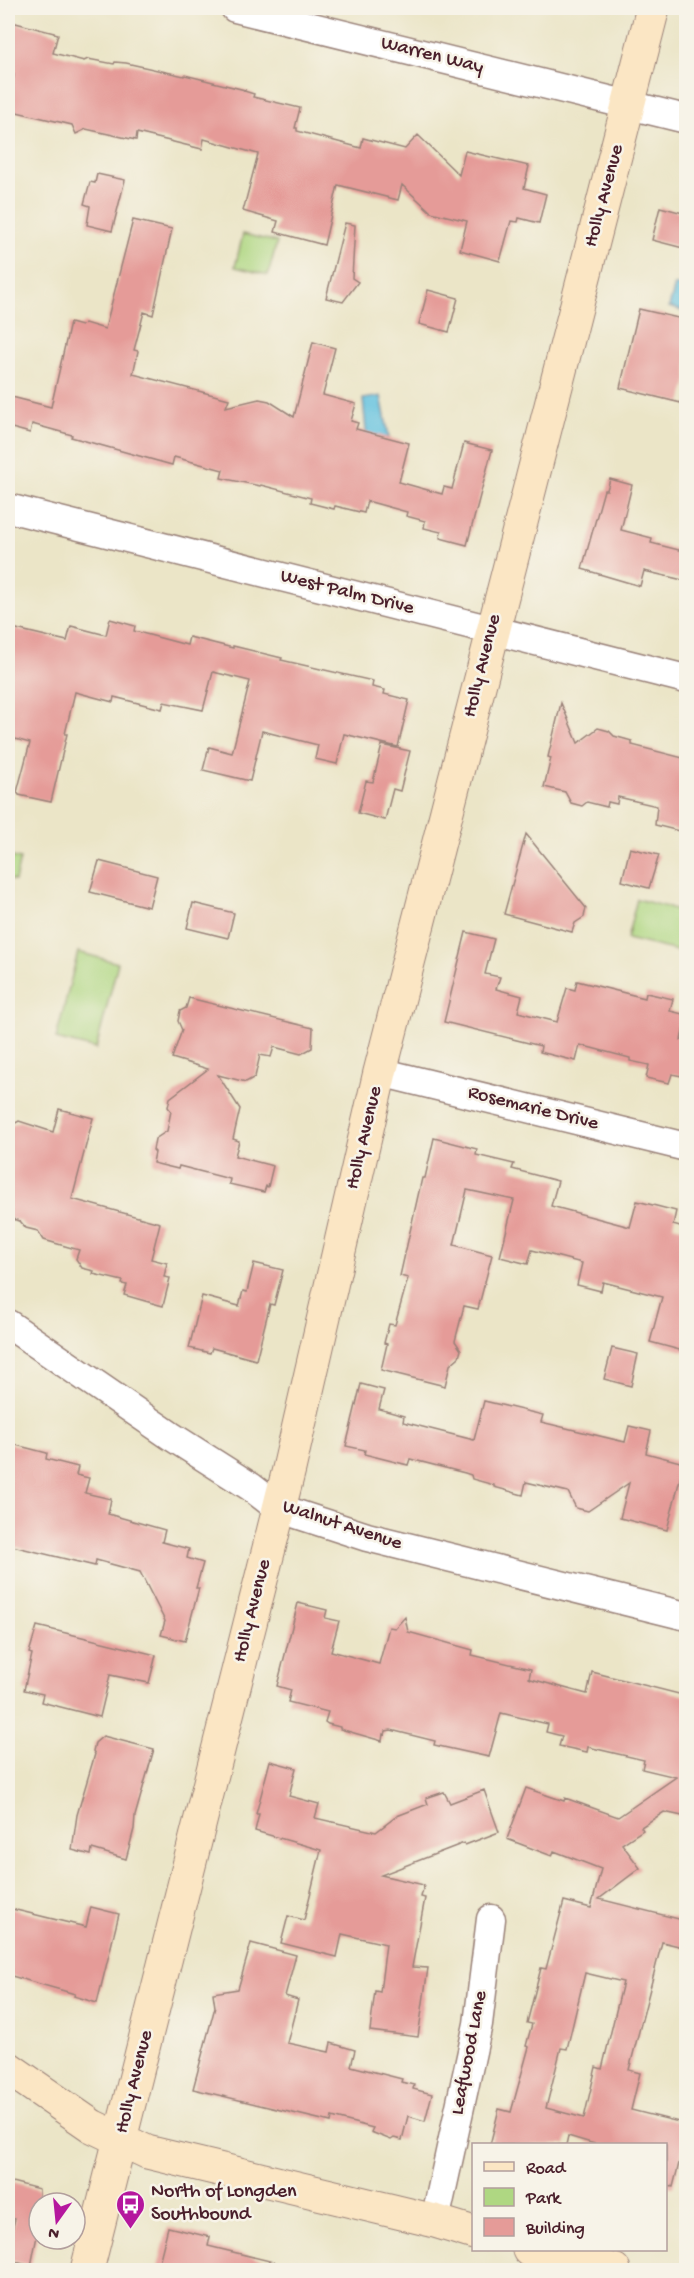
<svg xmlns="http://www.w3.org/2000/svg" width="694" height="2278" font-family="'Gochi Hand',sans-serif">
<style>
.green{fill:#afd782;stroke:#7c7b56;stroke-width:1.5}
.water{fill:#60c1df;stroke:#557085;stroke-width:1.5}
.building{fill:#e59b98;fill-rule:evenodd}
.lines{fill:none;stroke-linecap:round;stroke-linejoin:round}
.street-casing{stroke:#9a8279;stroke-width:31}
.secondary-casing{stroke:#9a8279;stroke-width:35}
.street{stroke:#fff;stroke-width:28}
.secondary{stroke:#fbe6c4;stroke-width:33}
.labels{text-anchor:middle;dominant-baseline:central;stroke-width:5;stroke-linejoin:round;paint-order:stroke}
.street-label{font-size:20px;fill:#4a1f2b;stroke:#f7f3e8}
.poi-label{font-size:20px;fill:#4a1f2b;stroke:#f7f3e8;text-anchor:start}
</style>
<rect width="100%" height="100%" fill="#f7f3e8"/>
<filter id="ink" filterUnits="userSpaceOnUse"><feTurbulence type="fractalNoise" baseFrequency=".0167" numOctaves="2"/><feDisplacementMap in="SourceGraphic" scale="12" xChannelSelector="R" yChannelSelector="G"/><feConvolveMatrix kernelMatrix="1 2 1 2 8 2 1 2 1" color-interpolation-filters="sRGB"/></filter>
<filter id="wash" filterUnits="userSpaceOnUse"><feTurbulence type="fractalNoise" baseFrequency=".008" numOctaves="4" result="noise"/><feDisplacementMap in="SourceGraphic" scale="24" xChannelSelector="R" yChannelSelector="G"/><feGaussianBlur stdDeviation="1.35" result="paint"/><feColorMatrix in="noise" values="0 0 0 0 0 0 0 0 0 0 0 0 0 0 0 0 0 1.4 0 .05"/><feComposite in="paint" operator="in"/></filter>
<g filter="url(#wash)">
<rect width="100%" height="100%" fill="#ebe5c7"/>
<path class="green" d="M243 234 277 242 268 275 235 267Z
M8 856 20 859 15 881 8 879Z
M637 899 686 912V953L627 939Z
M78 952 118 963 96 1049 56 1039Z"/>
<path class="water" d="M675 285 686 288V312L669 307Z
M381 396 389 437 380 440 367 441 363 399Z"/>
<g id="blocks">
<path class="building" d="M8 21 58 34 53 53 84 61 88 59 114 64 115 62 126 63 184 76 185 75 245 90 244 91 254 94 253 97 300 108 295 128H297V131L361 148 363 138 405 149 418 135 459 175 465 151 529 166 524 188 546 194 539 223 519 218 518 222 511 221 500 261 460 250 467 221 431 212 402 185 398 200 338 185 324 245 275 232 278 221 243 211 258 154 204 139 202 149 137 133 136 140 86 129 76 134 72 125 8 110 14 75 8 74Z
M97 174 125 180 112 231 87 225 90 206 84 204 90 182 95 183Z
M660 207 687 214V249L652 240Z
M133 220 172 229 153 315 144 312 134 350 138 351 133 374 229 399 226 407 259 399 269 401 294 417 313 342 335 348 323 395 356 404 351 421 358 423 356 429 409 443 399 482 442 494 444 487 452 489 464 443 492 450 467 545 440 538 441 532 424 528 425 521 406 516 407 512 367 501 364 513 335 506 334 509 310 503 311 498 261 485 260 486 221 478 223 470 174 457 172 465 71 437 72 435 32 424 30 433 8 427V396L51 407 70 323 81 326 85 323 105 329Z
M345 223 355 225 352 278 358 282 343 302 326 298Z
M428 290 458 298 449 332 419 324Z
M639 309 687 320V381L681 403 620 388Z
M610 479 632 485 621 530 652 538 651 543 687 552V581L644 571 640 586 582 569 604 490H607Z
M110 619 135 626 134 631 187 645 189 637 233 648V646L282 658 281 660 373 681 372 687 385 690 384 694 409 700 398 747 344 734 337 764 315 759 318 745 262 731 250 781 203 770 209 747 232 753 250 681 213 672 203 710 164 702 162 709 114 697 113 702 75 692 65 734H67L51 802 19 795 17 792 30 743 8 737V627L67 641 71 626 106 635Z
M561 703 578 743 598 728 609 731 614 736 632 741V745L687 759V833L655 825 657 806 618 797 617 804 608 802 607 807 587 802 582 806 571 803 565 792 544 787 551 758 548 757Z
M382 745 410 751 400 791 393 789 385 820 358 813 366 781 373 782Z
M526 834 586 908 584 917 575 923 572 932 504 914Z
M630 848 659 855 649 888 622 881Z
M99 861 157 876 149 907 90 892Z
M193 903 234 913 228 938 187 928Z
M466 932 494 939 485 974 500 977 496 989 522 996 518 1012 557 1022 567 988 575 990 577 981 645 998 646 993 673 999 670 1011 687 1015 681 1040 687 1041V1077L672 1074 669 1083 646 1078 649 1065 630 1061V1058L580 1045 576 1061 540 1052 541 1046 444 1022Z
M189 998 313 1028 312 1048 301 1054 274 1047 271 1057 260 1055 255 1077 246 1082 218 1075 240 1109 233 1139 239 1141 235 1156 273 1166 268 1187 266 1186 264 1192 229 1184 230 1179 179 1166 178 1169 153 1163 155 1152 153 1150 155 1139 167 1131 171 1111 168 1107 170 1098 208 1069 172 1058 182 1030 178 1021 180 1011 186 1008Z
M59 1109 93 1118 72 1199 160 1223 151 1259 167 1263 164 1277 170 1278 163 1306 124 1295 127 1285 122 1284 123 1281 93 1274 94 1271 82 1268 76 1259 79 1250 44 1240 38 1231 26 1228 20 1221 8 1218V1127L19 1121 53 1132Z
M434 1138 477 1149 476 1155 514 1164 512 1169 558 1181 551 1206 630 1227 637 1201 676 1211 673 1225 687 1229V1352L650 1342 662 1297 603 1282 601 1291 577 1285 582 1263 532 1250 528 1264 500 1257 514 1200 467 1190 454 1245 492 1255 478 1309 464 1306 455 1341 461 1350 459 1357 450 1365 445 1386 381 1370 387 1344 384 1343 389 1324 395 1325 408 1278 400 1276 422 1178H425Z
M254 1263 283 1270 274 1305 270 1304 256 1360 212 1348 210 1353 189 1348 202 1296 239 1306 243 1291 247 1292Z
M612 1348 638 1354 631 1386 604 1379Z
M361 1384 384 1390 379 1409 404 1416 403 1422 474 1440 484 1401 543 1415 541 1422 625 1442 629 1426 651 1431 646 1453 684 1463 667 1530 620 1518 629 1483 588 1511 576 1508 568 1492 526 1482 523 1495 494 1487V1485L472 1479 471 1475 465 1473 410 1459 408 1465 364 1454 365 1450 346 1446Z
M8 1443 47 1453 46 1459 78 1467 76 1475 89 1478 85 1493 111 1499 108 1514 165 1530 162 1542 189 1549 187 1558 203 1563 196 1588H199L185 1641 161 1635 165 1621 140 1572 96 1560 95 1566 8 1545Z
M298 1603 327 1610 325 1618 339 1621 331 1651 379 1664 389 1627 395 1628 405 1617 408 1632 473 1650 472 1655 531 1669 529 1678 531 1679 587 1694 592 1672 687 1696V1817L664 1812 641 1827 643 1830 622 1844 640 1868 599 1899 687 1921V1948L662 1942 629 2070 640 2073 631 2110 687 2124V2132L673 2187 666 2186V2145H598L568 2136 566 2145H490L499 2109 511 2112 529 2047 526 2046 532 2024 527 2023 541 1968 546 1969 564 1901 591 1908 601 1869 554 1851 552 1856 507 1839 526 1788 564 1801 565 1798 618 1817 676 1777 642 1769 644 1760 588 1747 587 1752 559 1746 562 1736 546 1732 548 1724 501 1713 489 1757 434 1745 435 1741 391 1730 386 1731 385 1735 383 1734 382 1741 340 1729V1727L328 1724 325 1722 328 1712 288 1702 291 1690 277 1686ZM585 1973 623 1982 602 2069 596 2067 584 2118 546 2108 561 2048 567 2049Z
M37 1626 156 1655 149 1683 110 1675 100 1717 41 1702 43 1694 24 1690 32 1654 29 1653Z
M103 1736 154 1749 135 1816 134 1829 126 1859 92 1849 91 1855 72 1850 77 1815 95 1754 93 1751 95 1743Z
M270 1761 296 1768 289 1796 319 1804 315 1818 376 1832 397 1816 428 1804 426 1798 444 1792 450 1803 484 1790 499 1832 465 1845 464 1843 381 1875 424 1885 421 1897 425 1898 412 1967 428 1968 418 2037 370 2031 375 1991 380 1992 386 1944 342 1934 337 1957 281 1943 288 1916 304 1920 321 1850 255 1831 259 1814H256Z
M91 1907 119 1914 97 2003 74 1996 75 1994 8 1975V1908L86 1927Z
M251 1943 296 1955 285 1996 298 2000 287 2043 329 2052 331 2043 355 2050 351 2066 402 2079 401 2082 414 2085 413 2089 432 2094 425 2121 408 2116 402 2140 394 2138 391 2140 371 2132 373 2128 332 2117 331 2122 193 2089 215 2007 213 1993 238 1989Z
M8 2181 39 2189V2226L31 2266 8 2260V2246L15 2219 8 2217Z
M168 2227 210 2237 208 2246 278 2263 277 2271H157Z"/>
</g>
</g>
<g filter="url(#ink)">
<use href="#blocks" fill-opacity="0" stroke="#9a8279" stroke-width="1.5"/>
<g class="lines">
<defs>
<path id="street" d="M235 8 686 119
M8 508 686 679
M380 1072 686 1147
M8 1324 171 1436 251 1487 278 1508 367 1537 686 1616
M435 2221 478 2024 491 1919"/>
<path id="secondary" d="M8 2068 92 2126 147 2152 435 2221 474 2233
M529 2250 614 2270
M87 2270 289 1469 380 1072 653 8"/>
</defs>
<use href="#street" class="street-casing"/>
<use href="#secondary" class="secondary-casing"/>
<use href="#street" class="street"/>
<use href="#secondary" class="secondary"/>
</g>
</g>
<defs>
<symbol id="bus-pin" viewBox="-11 -11 22 30"><path d="M0 17L-7.5 6A9.5 9.5 0 1 1 7.5 6Z" fill="#b5179e" stroke="#f7f3e8"/><path d="M-5-6H5V4H4V6H2V4H-2V6H-4V4H-5ZM-3.5-4V0h7V-4ZM-3.5 1.2v1.5H-2V1.2ZM2 1.2v1.5H3.5V1.2Z" fill="#fff"/></symbol>
</defs>
<g fill-rule="evenodd">
<use href="#bus-pin" x="114" y="2188" width="33" height="45"/>
</g>
<g class="labels">
<g class="street-label">
<text transform="translate(432 56) rotate(14)">Warren Way</text>
<text transform="translate(605 196) rotate(-75)">Holly Avenue</text>
<text transform="translate(347 593) rotate(14)">West Palm Drive</text>
<text transform="translate(483 666) rotate(-76)">Holly Avenue</text>
<text transform="translate(533 1109) rotate(14)">Rosemarie Drive</text>
<text transform="translate(365 1138) rotate(-77)">Holly Avenue</text>
<text transform="translate(342 1526) rotate(18)">Walnut Avenue</text>
<text transform="translate(253 1611) rotate(-76)">Holly Avenue</text>
<text transform="translate(470 2053) rotate(-79)">Leafwood Lane</text>
<text transform="translate(135 2082) rotate(-76)">Holly Avenue</text>
</g>
<g class="poi-label">
<text x="151" y="2192">North of Longden<tspan x="151" dy="23">Southbound</tspan></text>
</g>
</g>
<rect width="694" height="2278" fill="none" stroke="#f7f3e8" stroke-width="30"/>
<rect x="472" y="2143" width="195" height="108" fill="#f7f3e8" stroke="#b29e9c" stroke-width="1.5"/>
<rect x="484" y="2162" width="30" height="9" fill="#fbe6c4" stroke="#b29e9c" stroke-width="1.5"/>
<text x="526" y="2173" font-size="18" fill="#4a1f2b">Road</text>
<rect x="484" y="2188" width="30" height="18" fill="#afd782" stroke="#b29e9c" stroke-width="1.5"/>
<text x="526" y="2203" font-size="18" fill="#4a1f2b">Park</text>
<rect x="484" y="2218" width="30" height="18" fill="#e59b98" stroke="#b29e9c" stroke-width="1.5"/>
<text x="526" y="2233" font-size="18" fill="#4a1f2b">Building</text>
<g transform="translate(57 2221) rotate(195)"><circle r="28" fill="#f7f3e8" stroke="#b29e9c" stroke-width="1.5"/>
<path d="M0-4.5L10 22L0 15L-10 22Z" fill="#b5179e"/>
<text y="-9" font-size="16" font-weight="bold" text-anchor="middle" fill="#4a1f2b">N</text>
</g>
</svg>
